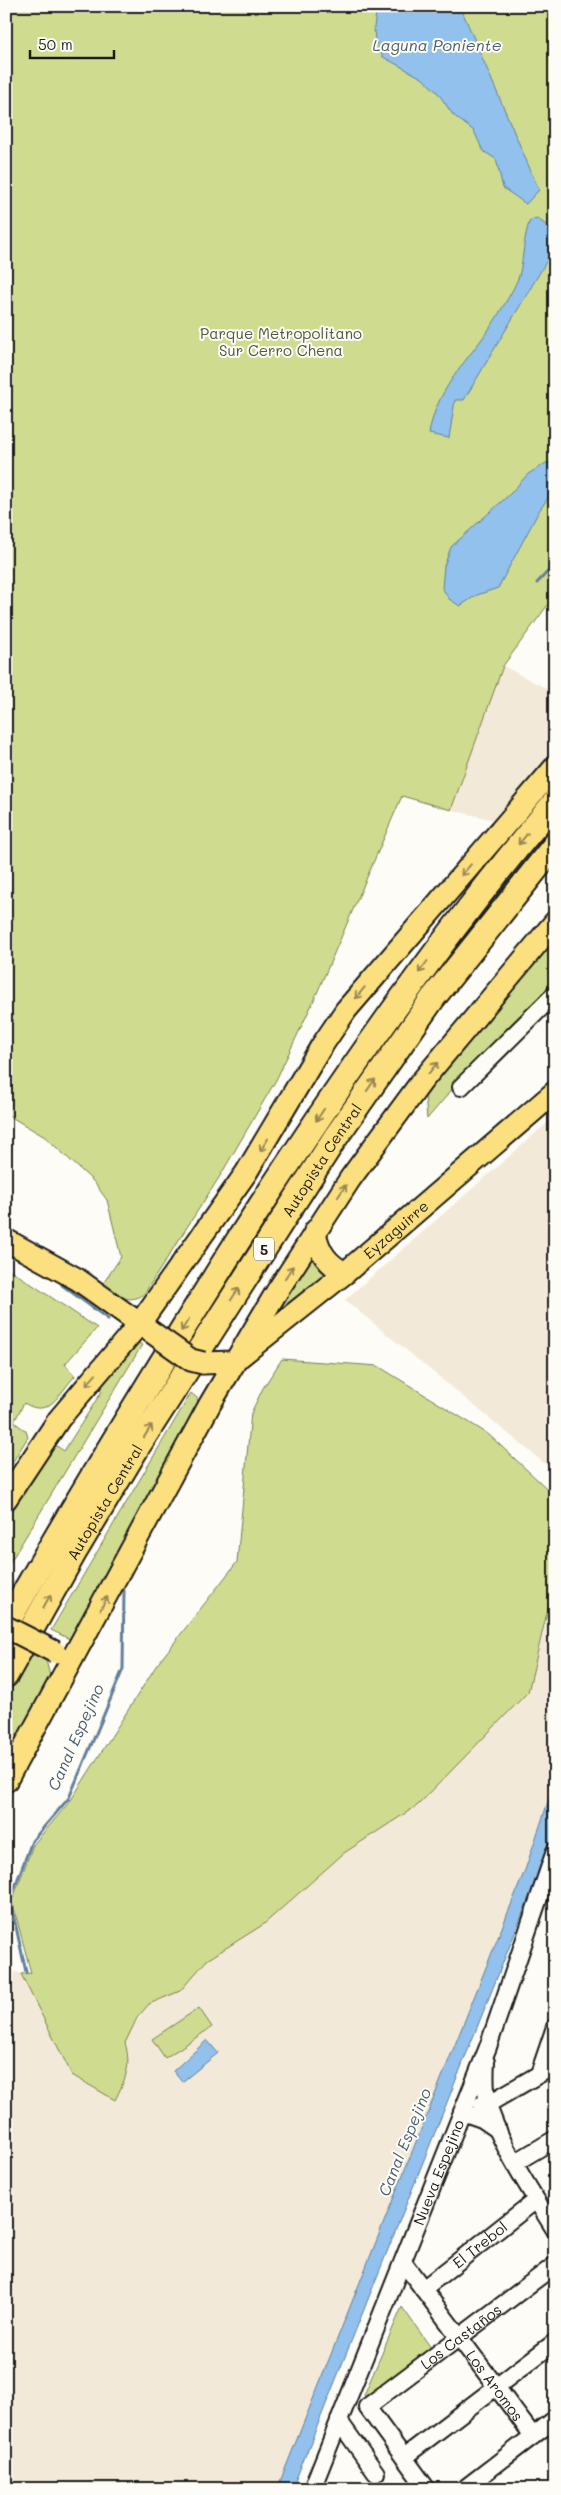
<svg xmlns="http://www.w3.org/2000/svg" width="561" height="2495" font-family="Mali,sans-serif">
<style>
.built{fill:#f3e9d8}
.green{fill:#cfdc8f;stroke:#767c56}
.water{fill:#91c1ec;stroke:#627f99}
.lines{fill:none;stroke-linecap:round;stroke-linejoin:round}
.stream{stroke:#627f99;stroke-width:3}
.minor-casing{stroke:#1c1c1c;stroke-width:20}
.major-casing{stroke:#1c1c1c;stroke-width:25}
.highway-casing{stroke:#1c1c1c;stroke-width:28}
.minor{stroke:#fdfcf7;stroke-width:16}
.major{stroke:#fce080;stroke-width:21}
.highway{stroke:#fce080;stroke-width:24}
.major-bridge-casing{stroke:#1c1c1c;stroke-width:25;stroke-linecap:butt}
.major-bridge{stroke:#fce080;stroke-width:21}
.oneway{stroke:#978853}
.labels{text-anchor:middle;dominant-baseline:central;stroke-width:4;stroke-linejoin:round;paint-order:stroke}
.shield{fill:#fdfcf7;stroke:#605f5e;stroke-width:1}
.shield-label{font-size:14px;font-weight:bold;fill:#1c1c1c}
.park-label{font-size:15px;fill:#52563e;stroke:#fdfcf7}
.street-label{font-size:15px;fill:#1c1c1c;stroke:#fdfcf7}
.water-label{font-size:16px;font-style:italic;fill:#4b5e6f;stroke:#fdfcf7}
</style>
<rect width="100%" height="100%" fill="#fdfcf7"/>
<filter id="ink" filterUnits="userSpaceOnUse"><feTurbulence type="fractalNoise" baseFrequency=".02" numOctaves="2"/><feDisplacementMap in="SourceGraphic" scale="10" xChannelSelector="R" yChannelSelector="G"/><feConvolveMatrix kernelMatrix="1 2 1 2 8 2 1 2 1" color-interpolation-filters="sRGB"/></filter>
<g filter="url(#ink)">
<path class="built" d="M503 666 555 693V748L495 820 451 810Z
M555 1116V1472L345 1300Z
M555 1586V1781L525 1870 277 2489H6V1968L21 1974 72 2075 129 2056 125 2044 129 2032 149 2004 180 1991 207 1960 264 1924 344 1853 418 1805 528 1692Z"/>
<path class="green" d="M6 6H555V595L503 666 451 810 402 796 314 1000 276 1080 220 1176 144 1294C126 1305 118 1295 102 1285L121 1257 107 1200 93 1181 45 1137 6 1114Z
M555 939V986L461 1079 427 1119 425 1094Z
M315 1253 329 1270 266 1329Z
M6 1267 97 1328 65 1364 75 1376C58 1394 50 1419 24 1403L14 1422 26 1431 28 1437 6 1473Z
M137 1342 142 1345 6 1569V1505L48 1440 64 1451 102 1391 92 1383Z
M282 1359 378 1366 488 1434 555 1496V1579L528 1692 418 1805 344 1853 264 1924 207 1960 180 1991 149 2004 137 2018 125 2043C132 2066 125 2080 115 2100L72 2075 21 1974 31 1973 12 1901 33 1845 71 1800 156 1666 237 1562 251 1413 263 1388Z
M191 1393 197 1398 200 1411 78 1643 51 1630Z
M25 1649 46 1660 50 1676 38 1701 6 1757V1683Z
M199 2008 212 2027 165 2058 152 2039Z
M402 2307 434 2352 367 2399 364 2395Z"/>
<path class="water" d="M377 6H460L539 190 526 204 503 188 496 159 483 151 474 131 453 115 438 93 422 78 383 57 375 40 374 27Z
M537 218 555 232V247L464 400H455L449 438 429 434C436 384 478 352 501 310 507 300 515 287 519 276 524 257 523 238 530 220Z
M555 462V488L539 511 498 588 477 595 460 606 449 599 442 588 444 566 451 547 510 494 528 474 546 463Z
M555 1781V1833L292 2489H277L525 1870Z
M207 2040 218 2053 182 2082 173 2071Z"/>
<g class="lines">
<path class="stream" d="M537 583 555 564
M62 1285 108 1319
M26 1972 10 1900 32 1841 69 1798 123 1669 124 1590"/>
<defs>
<g id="minor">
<path d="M461 1087 555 994"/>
<path d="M486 2062C485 2076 485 2090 488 2104 498 2142 534 2196 555 2230"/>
<path d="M539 2074 555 2027"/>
<path d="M481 2105 488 2104 555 2065"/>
<path d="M462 2112 482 2119 498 2130"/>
<path d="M516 2162 555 2139"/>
<path id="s1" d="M403 2262 533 2436"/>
<path id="s2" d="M423 2289 536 2200"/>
<path d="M339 2421 376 2473"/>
<path d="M404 2457 555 2342"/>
<path id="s3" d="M312 2489 488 2047 555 1851"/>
<path id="s4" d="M427 2489 367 2407 555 2265"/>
<path d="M464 2489 555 2419"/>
</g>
<g id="major">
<path d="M315 1231C318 1251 327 1264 345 1273"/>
<path d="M6 1240 77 1279 150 1331"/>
<path id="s5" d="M203 1363 233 1362 345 1273 555 1092"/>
<path d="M6 1499 59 1419 140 1323 246 1173 321 1047 346 1010 555 767"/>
<path d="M6 1781 210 1404 276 1293 350 1179 422 1081 555 922"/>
</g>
<g id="highway">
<path d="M6 1625C76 1500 151 1379 227 1258 328 1100 433 946 555 802"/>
<path id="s6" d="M6 1675 75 1551 138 1446 335 1138 433 998 555 845"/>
</g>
</defs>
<use href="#minor" class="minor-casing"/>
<use href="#major" class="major-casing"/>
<use href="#highway" class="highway-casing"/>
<use href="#minor" class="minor"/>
<use href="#major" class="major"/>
<use href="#highway" class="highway"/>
<defs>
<path id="major-bridge" d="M150 1331 191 1360 203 1363
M6 1627 55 1652"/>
</defs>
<use href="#major-bridge" class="major-bridge-casing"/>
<use href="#major-bridge" class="major-bridge"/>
</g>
<defs><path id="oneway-shaft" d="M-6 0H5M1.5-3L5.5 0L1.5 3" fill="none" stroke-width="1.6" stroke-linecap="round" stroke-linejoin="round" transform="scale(1.25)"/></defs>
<g class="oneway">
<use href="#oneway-shaft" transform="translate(523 839) rotate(130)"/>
<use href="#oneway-shaft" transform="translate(466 870) rotate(131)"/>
<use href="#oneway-shaft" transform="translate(423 967) rotate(127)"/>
<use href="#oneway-shaft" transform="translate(360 993) rotate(129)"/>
<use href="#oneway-shaft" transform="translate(433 1068) rotate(-51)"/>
<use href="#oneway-shaft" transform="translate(371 1085) rotate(-55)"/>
<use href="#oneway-shaft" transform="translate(320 1115) rotate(124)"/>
<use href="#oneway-shaft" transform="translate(264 1145) rotate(122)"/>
<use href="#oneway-shaft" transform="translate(342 1191) rotate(-56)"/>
<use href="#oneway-shaft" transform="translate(289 1272) rotate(-57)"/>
<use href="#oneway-shaft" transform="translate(235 1294) rotate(-57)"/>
<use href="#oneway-shaft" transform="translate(185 1325) rotate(123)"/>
<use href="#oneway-shaft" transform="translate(91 1380) rotate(131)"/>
<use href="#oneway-shaft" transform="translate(148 1431) rotate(-58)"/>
<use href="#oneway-shaft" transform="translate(47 1601) rotate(-61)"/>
<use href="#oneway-shaft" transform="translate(104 1603) rotate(-62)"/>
</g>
</g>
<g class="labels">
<rect class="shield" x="254" y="1237.5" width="20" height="23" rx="4"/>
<g class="shield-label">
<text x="264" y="1249">5</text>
</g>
<g class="park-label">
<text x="281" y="333">Parque Metropolitano<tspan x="281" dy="17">Sur Cerro Chena</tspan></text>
</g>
<g class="street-label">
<text stroke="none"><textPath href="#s6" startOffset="604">Autopista Central</textPath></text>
<text stroke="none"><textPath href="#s5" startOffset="240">Eyzaguirre</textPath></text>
<text stroke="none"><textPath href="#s6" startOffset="199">Autopista Central</textPath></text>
<text stroke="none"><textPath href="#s3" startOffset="341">Nueva Espejino</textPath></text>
<text stroke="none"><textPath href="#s2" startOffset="72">El Trebol</textPath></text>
<text stroke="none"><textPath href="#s4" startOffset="219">Los Castaños</textPath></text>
<text stroke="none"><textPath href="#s1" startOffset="154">Los Aromos</textPath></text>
</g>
<g class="water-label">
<text x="437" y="44">Laguna Poniente</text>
<text transform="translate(75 1737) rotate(-66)">Canal Espejino</text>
<text transform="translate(404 2142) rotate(-68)">Canal Espejino</text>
</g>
</g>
<rect width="561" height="2495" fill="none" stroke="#fdfcf7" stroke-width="25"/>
<rect x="12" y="12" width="536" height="2470" fill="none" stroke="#1c1c1c" stroke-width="2" filter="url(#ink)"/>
<path d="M30 50v8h84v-8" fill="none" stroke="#1c1c1c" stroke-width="2.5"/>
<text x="38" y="50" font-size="15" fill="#1c1c1c" stroke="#fdfcf7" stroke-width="4" paint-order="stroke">50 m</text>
</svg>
